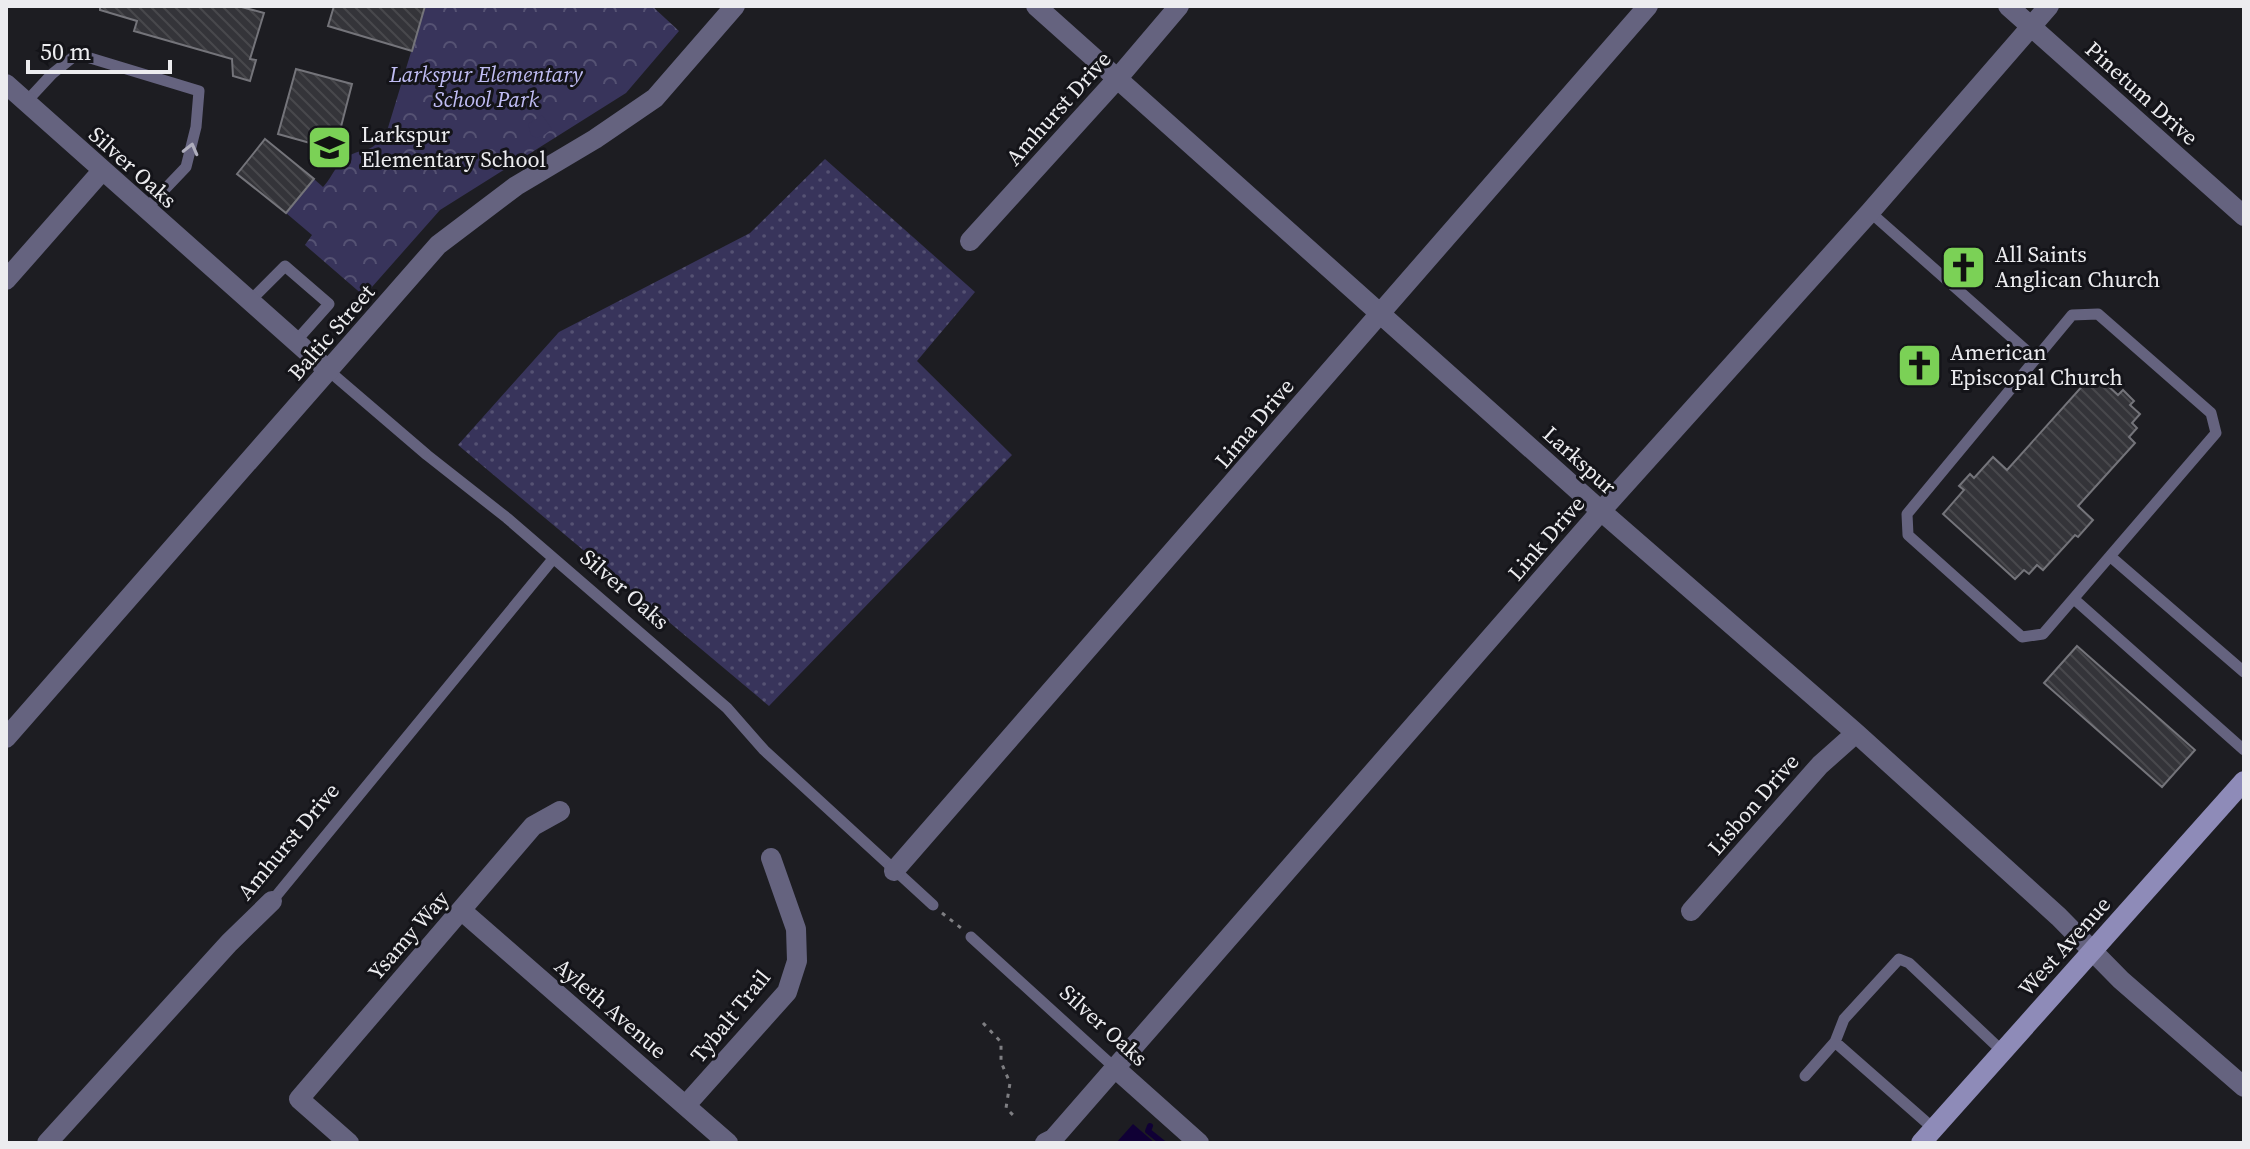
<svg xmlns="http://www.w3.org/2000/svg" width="2250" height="1149" font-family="'Source Serif 4',serif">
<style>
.grass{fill:url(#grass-dots)}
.park{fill:url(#park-crowns)}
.pitch{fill:#38345b}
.water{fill:#100035}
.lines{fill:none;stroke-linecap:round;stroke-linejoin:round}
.stream{stroke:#100035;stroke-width:6}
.building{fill:url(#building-back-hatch);stroke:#74747a;stroke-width:2}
.path{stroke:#7e7e82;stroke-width:3;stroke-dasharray:4 6;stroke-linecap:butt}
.lane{stroke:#65637f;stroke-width:11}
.street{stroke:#65637f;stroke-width:20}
.secondary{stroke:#8e8bb8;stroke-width:20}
.oneway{stroke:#afaebd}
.labels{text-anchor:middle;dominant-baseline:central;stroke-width:6;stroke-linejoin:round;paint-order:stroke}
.park-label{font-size:22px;font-style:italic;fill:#c0bdf4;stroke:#141419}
.street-label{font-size:22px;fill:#ececef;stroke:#141419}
.poi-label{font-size:22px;fill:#ececef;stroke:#141419;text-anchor:start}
</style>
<defs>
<pattern id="grass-dots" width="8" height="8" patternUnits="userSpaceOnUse" patternTransform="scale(2)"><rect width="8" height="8" fill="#38345b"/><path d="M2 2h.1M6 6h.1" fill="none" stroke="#555273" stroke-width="1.8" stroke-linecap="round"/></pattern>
<pattern id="park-crowns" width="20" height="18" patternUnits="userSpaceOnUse" patternTransform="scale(2)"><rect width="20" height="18" fill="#38345b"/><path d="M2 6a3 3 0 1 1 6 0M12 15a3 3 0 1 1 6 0" fill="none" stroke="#555273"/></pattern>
<pattern id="building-back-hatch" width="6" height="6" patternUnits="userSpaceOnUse" patternTransform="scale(2)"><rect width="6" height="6" fill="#343439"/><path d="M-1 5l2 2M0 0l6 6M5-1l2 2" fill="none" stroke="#48484c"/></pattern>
</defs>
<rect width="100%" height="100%" fill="#1d1d22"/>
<path class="grass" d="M825 159 975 292 917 361 1012 455 769 706 458 445 559 332 750 233Z"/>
<path class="park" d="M425 6H652L679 31 626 93 440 210 364 296 305 245 312 235 286 213 314 179 323 187C332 178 338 160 348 156 371 145 368 156 387 131Z"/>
<path class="pitch" d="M542 115 552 129C545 134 539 141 531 135L528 124Z"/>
<path class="water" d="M1133 1124 1155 1143H1116Z"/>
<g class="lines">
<path class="stream" d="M1150 1126 1148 1131 1163 1143"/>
</g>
<path class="building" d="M100 6H238L264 13 250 59 256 60 250 81 233 76 232 59 134 31 137 21 100 10Z
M334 6H425L412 51 328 26Z
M296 69 352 84 335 150 278 134Z
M265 139 314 179 286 213 237 174Z
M2094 373 2118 395 2123 390 2134 401 2130 405 2140 414 2132 423 2137 428 2129 437 2135 443 2078 506 2093 520 2078 537 2075 535 2043 570 2037 565 2029 574 2024 570 2015 579 1943 514 1964 490 1959 486 1970 474 1974 478 1993 457 2007 470Z
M2077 646 2195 750 2162 787 2044 683Z"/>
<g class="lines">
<path class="path" d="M942 913 961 928
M983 1023 1001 1042V1062L1010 1083 1006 1108 1014 1116"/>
<path class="lane" d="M26 102 52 74 77 54 199 91 196 127 186 167 145 210
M1870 212 2036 359
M249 302 285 266 329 304 296 341
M2098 314 2211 413 2216 433 2043 634 2022 637 1908 535 1907 514 2072 315Z
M329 371 427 455 507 518 727 708 764 750 933 905
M2111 557 2244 672
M2074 599 2244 750
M272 901 553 559
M971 937 1115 1068
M1835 1042 1844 1019 1899 959 1909 963 2002 1051
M1805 1076 1835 1042 1934 1129"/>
<path class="street" d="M1036 6 1601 511 1856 733 2059 917 2121 980 2244 1087
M2008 6 2244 216
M6 84 329 371
M970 241 1117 79 1179 6
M6 280 101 172
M6 738 438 245 516 186 595 139 655 98 735 6
M894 871 1648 6
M461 910 728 1143
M1691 911 1820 765 1856 733
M1115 1068 1199 1143
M686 1105 787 992 797 961 796 929 771 858
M47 1143 229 943 272 901
M349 1143 299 1099 533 826 560 811
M1045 1143 1053 1139 1601 511 1870 212 2049 6"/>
<path class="secondary" d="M1921 1143 2244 781"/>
</g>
<defs><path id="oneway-chevron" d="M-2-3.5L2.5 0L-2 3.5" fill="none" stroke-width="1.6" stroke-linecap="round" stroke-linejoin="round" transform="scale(2)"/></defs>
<use class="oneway" href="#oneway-chevron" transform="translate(191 149) rotate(-76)"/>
<defs>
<symbol id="school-square" viewBox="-11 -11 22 22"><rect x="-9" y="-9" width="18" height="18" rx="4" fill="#7bd156" stroke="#141419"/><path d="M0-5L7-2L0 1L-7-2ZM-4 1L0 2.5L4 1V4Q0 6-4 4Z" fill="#111"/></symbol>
<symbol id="church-square" viewBox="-11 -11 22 22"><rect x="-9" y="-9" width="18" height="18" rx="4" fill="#7bd156" stroke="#141419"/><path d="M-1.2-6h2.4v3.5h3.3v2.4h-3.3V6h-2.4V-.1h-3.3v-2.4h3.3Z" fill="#111"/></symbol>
</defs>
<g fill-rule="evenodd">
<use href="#school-square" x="304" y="122" width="51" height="51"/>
<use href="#church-square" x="1938" y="242" width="51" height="51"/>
<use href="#church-square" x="1894" y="340" width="51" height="51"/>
</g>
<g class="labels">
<g class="park-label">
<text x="486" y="74">Larkspur Elementary<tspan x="486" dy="25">School Park</tspan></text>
</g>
<g class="street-label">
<text transform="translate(2142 93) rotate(42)">Pinetum Drive</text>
<text transform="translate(1058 108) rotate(-48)">Amhurst Drive</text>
<text transform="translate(133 167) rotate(42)">Silver Oaks</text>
<text transform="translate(331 332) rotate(-49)">Baltic Street</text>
<text transform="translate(1254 423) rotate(-50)">Lima Drive</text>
<text transform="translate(1580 460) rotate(42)">Larkspur</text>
<text transform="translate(1546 538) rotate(-49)">Link Drive</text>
<text transform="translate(625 589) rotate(41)">Silver Oaks</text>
<text transform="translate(1753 804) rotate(-49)">Lisbon Drive</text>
<text transform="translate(288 841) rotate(-50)">Amhurst Drive</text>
<text transform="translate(408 935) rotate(-49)">Ysamy Way</text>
<text transform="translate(2064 946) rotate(-48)">West Avenue</text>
<text transform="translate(611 1008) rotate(41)">Ayleth Avenue</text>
<text transform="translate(730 1016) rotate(-51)">Tybalt Trail</text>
<text transform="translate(1104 1025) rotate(42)">Silver Oaks</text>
</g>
<g class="poi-label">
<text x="361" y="134">Larkspur<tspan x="361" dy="25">Elementary School</tspan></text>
<text x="1995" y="254">All Saints<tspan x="1995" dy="25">Anglican Church</tspan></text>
<text x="1950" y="352">American<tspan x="1950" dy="25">Episcopal Church</tspan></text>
</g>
</g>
<rect width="2250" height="1149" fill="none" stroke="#ececef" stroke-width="16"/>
<path d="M28 60v12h142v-12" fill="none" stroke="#ececef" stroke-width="4"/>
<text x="40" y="60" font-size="24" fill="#ececef" stroke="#141419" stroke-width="6" paint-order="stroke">50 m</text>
</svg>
